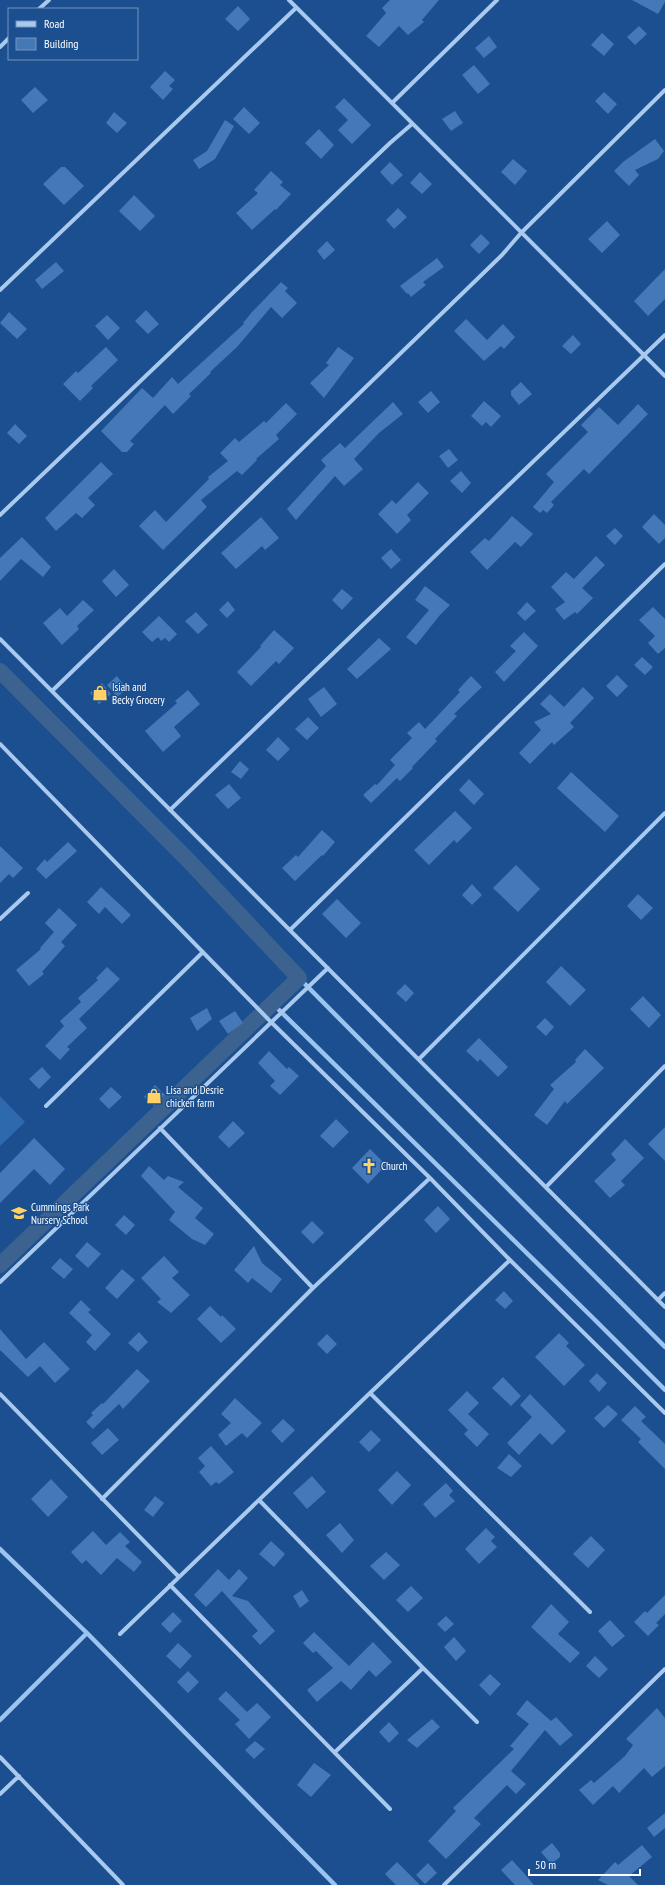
<svg xmlns="http://www.w3.org/2000/svg" width="665" height="1885" font-family="'PT Sans Narrow',sans-serif">
<style>
.green{fill:#2e69ad}
.lines{fill:none;stroke-linecap:round;stroke-linejoin:round}
.stream{stroke:#9cc4f0;stroke-width:4.5}
.canal{stroke:#3c6290;stroke-width:16}
.building{fill:#4478b7}
.minor{stroke:#a9c9ee;stroke-width:4}
.labels{text-anchor:middle;dominant-baseline:central;stroke-width:3;stroke-linejoin:round;paint-order:stroke}
.poi-label{font-size:11px;fill:#fff;stroke:#1b4f8f;text-anchor:start}
</style>
<rect width="100%" height="100%" fill="#1b4f8f"/>
<path class="green" d="M0 1096 25 1122 0 1146Z"/>
<g class="lines">
<path class="stream" d="M299 978 665 1347
M272 1003 594 1319 665 1390
M0 1549 87 1633 335 1885
M0 1720 87 1633"/>
<path class="canal" d="M0 671 188 860 299 978 0 1265"/>
</g>
<path class="building" d="M390 0H439L422 20 424 22 408 35 399 26 379 47 366 36 386 13 382 8Z
M632 0H665V2L658 14Z
M238 6 250 19 238 31 225 19Z
M639 26 647 34 635 45 627 37Z
M602 33 614 44 604 56 591 45Z
M489 36 497 47 484 58 475 48Z
M474 65 490 84 478 94 462 75Z
M165 71 175 80 169 86 173 89 163 100 150 87Z
M35 87 48 100 33 113 21 100Z
M604 92 617 104 608 114 595 101Z
M344 98 371 125 352 144 338 130 348 120 335 107Z
M244 107 260 123 249 134 233 119Z
M455 111 463 123 451 131 442 119Z
M114 112 127 123 117 133 106 123Z
M225 120 234 126 215 159 199 169 193 160 207 151Z
M319 129 334 145 321 159 305 143Z
M655 139 664 151 658 159 635 170 639 175 629 186 614 171 623 162Z
M513 159 527 171 515 185 501 172Z
M390 162 403 175 392 185 380 172Z
M61 167H65L84 186 64 205 43 184Z
M271 171 283 182 280 185 291 194 276 210 275 209 252 230 236 213 258 193 254 190Z
M420 172 432 184 422 194 410 183Z
M134 195 155 216 140 231 119 211Z
M398 208 407 217 394 229 386 220Z
M607 221 620 235 602 253 588 239Z
M481 234 490 243 479 254 470 245Z
M327 241 335 250 324 260 317 251Z
M437 258 444 267 423 282 426 285 411 297 408 293 407 294 400 286Z
M56 262 64 271 42 289 35 280Z
M665 269V299L648 316 634 301Z
M281 282 288 288 285 291 297 303 282 318 271 307 237 347 210 372 211 373 189 394 191 396 173 414 165 405 130 441 134 444 127 452H122L101 431 142 388 153 398 172 377 178 384 244 324 243 323 252 312Z
M146 310 159 324 148 334 135 321Z
M9 312 27 329 17 339 0 323Z
M107 315 120 328 108 340 95 326Z
M466 319 487 340 503 324 515 337 504 349 501 346 484 361 454 331Z
M573 335 581 344 571 354 562 346Z
M106 347 118 360 91 386 93 388 80 401 63 384 76 371 78 373Z
M338 347 354 358 324 398 310 383 329 365 326 363Z
M521 382 532 394 519 405 511 395V391Z
M431 391 440 402 428 413 418 402Z
M484 401 501 416 491 427 486 422 482 426 471 416Z
M393 402 403 414 379 433 354 459 363 469 344 486 335 476 296 520 287 509 326 466 321 460 340 443 345 448Z
M286 403 297 414 276 435 279 439 256 459 257 460 242 475 237 471 201 500 207 507 163 550 139 526 155 510 166 522 209 479 208 477 228 461 220 453 235 438 239 442 264 421 266 423Z
M638 404 648 414 589 474 584 469 551 502 554 505 547 513 543 510 540 513 533 507 554 482 546 474 588 432 581 425 599 407 618 425Z
M15 424 27 436 19 444 7 433Z
M449 449 458 460 448 468 439 456Z
M101 462 113 474 88 498 95 505 82 518 76 513 56 531 45 518Z
M461 471 471 483 462 493 450 481Z
M418 482 429 493 407 515 411 520 397 534 378 514 392 500 396 504Z
M654 514 665 525V538L659 544 642 527Z
M512 516 533 534 521 547 515 542 487 570 470 552 485 538 489 541Z
M261 517 279 538 265 550 262 546 236 569 221 553Z
M615 528 623 536 615 545 606 536Z
M22 537 51 567 43 577 21 559 0 581V558Z
M391 549 401 560 391 569 381 558Z
M596 556 605 565 582 588 593 598 577 614 575 612 564 620 555 609 565 602 551 587 566 572 574 579Z
M114 569 129 585 116 597 102 581Z
M425 586 450 605 440 615 416 645 406 637 429 610 415 600Z
M342 589 353 598 342 610 332 600Z
M83 600 94 610 77 626 79 629 62 645 43 623 60 608 67 616Z
M228 601 235 610 227 618 219 610Z
M527 602 536 611 525 621 517 613Z
M653 607 665 619V648L658 654 648 643 655 636 639 620Z
M196 612 208 625 198 634 185 621Z
M159 616 177 634 169 642 165 638 161 641 158 637 152 642 142 632Z
M274 630 294 648 279 664 276 661 251 686 237 672 261 647 260 646Z
M524 632 538 646 504 682 495 672 516 651 510 646Z
M379 638 391 649 357 679 347 669Z
M642 657 653 667 645 675 634 665Z
M617 675 628 686 617 697 606 686Z
M117 676 127 689 117 697 107 685Z
M471 676 482 687 454 714 457 716 435 739 437 741 412 767 413 768 400 781 397 778 371 803 363 795 375 784 377 785 395 765 390 760 412 738 407 733 419 722 425 729 460 692 458 690Z
M102 683 111 694 99 704 90 693Z
M324 687 337 704 321 717 308 699Z
M583 687 594 698 570 723 574 727 554 745 552 742 530 764 519 753 541 730 534 722 551 714 540 704 550 694 564 707Z
M188 690 200 704 174 727 181 736 163 752 145 731 177 703 175 701Z
M308 717 319 728 307 740 295 729Z
M278 737 290 749 278 761 266 750Z
M240 761 249 769 241 779 231 772Z
M571 772 619 816 605 832 557 788Z
M469 779 484 794 474 805 459 790Z
M229 784 241 798 228 809 215 795Z
M455 811 472 828 457 843 454 840 429 865 414 850Z
M322 830 335 842 323 856 322 855 295 881 282 868 296 855 298 857Z
M68 842 77 851 46 879 36 869 45 859 47 862Z
M0 846 23 868 13 878 9 874 0 883Z
M516 865 540 889 518 912 493 888Z
M472 884 482 895 472 905 462 895Z
M101 887 131 915 122 924 105 907 99 914 87 902Z
M638 894 653 908 641 920 627 906Z
M337 899 361 923 346 938 322 914Z
M59 908 77 925 61 942 65 946 42 972 44 974 29 986 16 970 41 949 40 948 54 932 45 923Z
M561 966 586 990 570 1006 546 982Z
M107 967 120 979 79 1019 87 1028 67 1047 70 1049 60 1060 45 1046 64 1026 60 1021 81 1002 78 998 98 980 96 978Z
M405 984 414 993 406 1002 396 993Z
M643 996 661 1015 649 1028 630 1009Z
M207 1008 212 1019 197 1031 190 1018Z
M235 1011 243 1023 228 1034 219 1021Z
M545 1018 554 1027 546 1036 536 1027Z
M479 1038 508 1067 498 1077 480 1059 478 1062 466 1051Z
M585 1049 604 1068 567 1104 565 1101 547 1125 534 1115 554 1089 550 1085 576 1062 575 1060Z
M269 1051 287 1069 289 1067 299 1076 280 1095 270 1086 275 1081 258 1063Z
M42 1067 51 1077 39 1089 29 1079Z
M155 1085 165 1095 154 1106 144 1097Z
M111 1087 122 1097 109 1109 99 1099Z
M336 1119 349 1132 333 1148 320 1136Z
M233 1121 245 1133 229 1148 218 1137Z
M665 1127V1161L648 1144Z
M34 1138 65 1169 50 1185 34 1169 0 1203V1173Z
M625 1139 644 1158 621 1181 625 1185 610 1198 594 1181 616 1160 611 1154Z
M370 1149 386 1165 368 1184 352 1168Z
M149 1166 164 1180 168 1176 184 1182 178 1187 203 1208 195 1218 214 1234 205 1245 192 1239 169 1220 175 1212 141 1176Z
M438 1206 450 1219 436 1233 424 1220Z
M124 1215 135 1225 126 1235 115 1225Z
M312 1221 324 1233 313 1244 301 1232Z
M87 1242 101 1254 88 1268 75 1256Z
M254 1246 262 1263 282 1279 271 1293 252 1278 248 1283 234 1270Z
M164 1256 179 1272 172 1278 190 1295 171 1313 157 1302 161 1299 141 1278Z
M60 1258 73 1269 64 1279 51 1268Z
M122 1269 135 1280 117 1299 105 1288Z
M504 1291 513 1301 505 1309 495 1300Z
M81 1300 91 1310 88 1312 111 1334 95 1351 86 1342 92 1335 69 1313Z
M210 1306 221 1317 222 1315 236 1329 221 1343 197 1319Z
M0 1329 26 1359 44 1342 70 1369 55 1383 40 1366 28 1377 0 1350Z
M139 1332 148 1342 138 1352 128 1343Z
M559 1333 569 1343 566 1346 585 1365 564 1386 535 1357Z
M327 1334 337 1344 327 1354 317 1344Z
M137 1369 150 1381 123 1409 119 1404 93 1429 86 1422 93 1415 91 1413 102 1403 103 1404Z
M597 1373 607 1383 599 1392 589 1381Z
M503 1377 521 1396 511 1406 492 1388Z
M467 1391 479 1403 468 1414 489 1434 477 1447 464 1434 468 1430 448 1410Z
M530 1394 566 1431 552 1445 540 1433 519 1455 507 1443 532 1417 520 1405Z
M235 1398 262 1423 247 1438 242 1433 226 1446 218 1435 231 1423 221 1414Z
M608 1405 618 1414 604 1428 594 1418Z
M635 1406 646 1417 641 1421 665 1444V1469L638 1442 641 1439 621 1420Z
M283 1419 295 1430 282 1443 271 1431Z
M108 1428 119 1440 102 1455 91 1443Z
M371 1430 381 1440 369 1452 359 1442Z
M211 1446 234 1472 219 1484 216 1482 211 1486 199 1472 205 1466 198 1458Z
M509 1454 522 1466 511 1477 497 1468Z
M397 1471 411 1485 392 1505 378 1490Z
M312 1476 326 1492 307 1509 293 1493Z
M51 1479 68 1497 48 1517 31 1499Z
M446 1483 453 1491 449 1495 455 1501 435 1518 423 1504Z
M155 1496 164 1503 153 1517 144 1510Z
M340 1523 354 1540 342 1553 326 1535Z
M486 1528 495 1537 491 1541 497 1547 479 1564 465 1549Z
M93 1531 106 1545 120 1532 130 1542 125 1546 142 1562 134 1572 117 1558 101 1575 86 1560 82 1564 71 1552Z
M591 1536 605 1550 588 1568 573 1554Z
M271 1541 285 1554 274 1567 259 1554Z
M386 1552 400 1565 384 1580 370 1566Z
M218 1569 229 1580 239 1569 248 1578 232 1596 248 1601 275 1631 260 1645 252 1636 258 1631 222 1591 206 1607 194 1595Z
M411 1586 423 1598 408 1612 396 1600Z
M302 1590 309 1601 300 1608 293 1596Z
M665 1595V1614L656 1623 659 1625 648 1636 634 1622 645 1611 647 1613Z
M551 1604 569 1622 558 1634 580 1653 570 1663 531 1627Z
M173 1612 182 1621 170 1633 161 1624Z
M446 1616 454 1624 445 1632 437 1624Z
M610 1620 625 1636 612 1647 598 1631Z
M314 1632 349 1666 373 1642 392 1662 376 1677 369 1670 351 1690 341 1681 317 1702 307 1690 333 1668 316 1651 313 1653 303 1643Z
M454 1637 466 1651 456 1661 444 1647Z
M178 1643 192 1656 180 1669 166 1656Z
M595 1656 608 1669 599 1678 586 1666Z
M188 1671 199 1682 188 1693 177 1682Z
M490 1674 501 1684 490 1696 479 1685Z
M226 1691 247 1712 257 1703 271 1717 249 1739 235 1724 240 1720 218 1699Z
M527 1700 551 1721 556 1717 573 1735 560 1746 545 1730 511 1771 526 1784 516 1794 507 1785 474 1818 481 1824 446 1859 428 1841 456 1811 453 1808 514 1749 510 1746 529 1724 516 1714Z
M657 1708 665 1718V1766L652 1777 644 1768 619 1793 613 1786 593 1805 579 1790 591 1780 594 1783 625 1756 633 1745 626 1739Z
M432 1719 440 1727 417 1748 407 1740Z
M389 1722 399 1733 389 1743 379 1732Z
M255 1741 265 1749 254 1759 245 1750Z
M314 1763 331 1775 311 1797 297 1785Z
M665 1813V1828L654 1837 647 1828Z
M552 1843 560 1853V1857L551 1864 541 1852Z
M642 1845 652 1857 629 1876 638 1885H608L598 1880 615 1862 618 1865Z
M512 1860 523 1872 534 1885H515L501 1870Z
M397 1862 420 1885H396L385 1874Z
M428 1863 437 1873 425 1884 416 1875Z"/>
<g class="lines">
<path class="minor" d="M289 0 665 376
M39 9 49 0
M0 47 9 38
M392 103 497 0
M0 290 296 8
M0 515 390 143 412 124
M0 639 665 1307
M52 691 502 255 521 233 665 90
M0 744 271 1022 430 1178 510 1260 665 1413
M170 810 665 335
M0 919 28 893
M290 930 665 564
M419 1059 665 813
M46 1106 203 952
M160 1128 313 1288
M546 1187 665 1066
M0 1282 328 968
M658 1300 665 1293
M370 1393 590 1612
M0 1394 179 1577
M102 1499 313 1288 430 1178
M259 1500 423 1668 477 1722
M170 1585 390 1809
M120 1634 370 1393 510 1260
M335 1752 423 1668
M0 1757 123 1885
M0 1794 19 1776
M444 1885 665 1669"/>
</g>
<defs>
<symbol id="shop-bare" viewBox="-9 -9 18 18"><path d="M-5-2.5h2.3a2.7 3.5 0 0 1 5.4 0H5L5.5 6h-11ZM-1.5-2.5h3a1.5 2.3 0 0 0-3 0Z" fill="#ffd166" stroke="#1b4f8f" stroke-width="2.5" paint-order="stroke"/></symbol>
<symbol id="church-bare" viewBox="-9 -9 18 18"><path d="M-1.2-6h2.4v3.5h3.3v2.4h-3.3V6h-2.4V-.1h-3.3v-2.4h3.3Z" fill="#ffd166" stroke="#1b4f8f" stroke-width="2.5" paint-order="stroke"/></symbol>
<symbol id="school-bare" viewBox="-9 -9 18 18"><path d="M0-5L7-2L0 1L-7-2ZM-4 1L0 2.5L4 1V4Q0 6-4 4Z" fill="#ffd166" stroke="#1b4f8f" stroke-width="2.5" paint-order="stroke"/></symbol>
</defs>
<g fill-rule="evenodd">
<use href="#shop-bare" x="89" y="682" width="22" height="22"/>
<use href="#shop-bare" x="143" y="1085" width="22" height="22"/>
<use href="#church-bare" x="358" y="1155" width="22" height="22"/>
<use href="#school-bare" x="8" y="1202" width="22" height="22"/>
</g>
<g class="labels">
<g class="poi-label">
<text x="112" y="687">Isiah and<tspan x="112" dy="13">Becky Grocery</tspan></text>
<text x="166" y="1090">Lisa and Desrie<tspan x="166" dy="13">chicken farm</tspan></text>
<text x="381" y="1166">Church</text>
<text x="31" y="1207">Cummings Park<tspan x="31" dy="13">Nursery School</tspan></text>
</g>
</g>
<rect x="8" y="8" width="130" height="52" fill="#1b4f8f" stroke="#7695bc"/>
<rect x="16" y="21" width="20" height="6" fill="#a9c9ee" stroke="#7695bc"/>
<text x="44" y="28" font-size="12" fill="#ffffff">Road</text>
<rect x="16" y="38" width="20" height="12" fill="#4478b7" stroke="#7695bc"/>
<text x="44" y="48" font-size="12" fill="#ffffff">Building</text>
<path d="M529 1869v6h111v-6" fill="none" stroke="#ffffff" stroke-width="2"/>
<text x="535" y="1869" font-size="12" fill="#ffffff" stroke="#1b4f8f" stroke-width="3" paint-order="stroke">50 m</text>
</svg>
